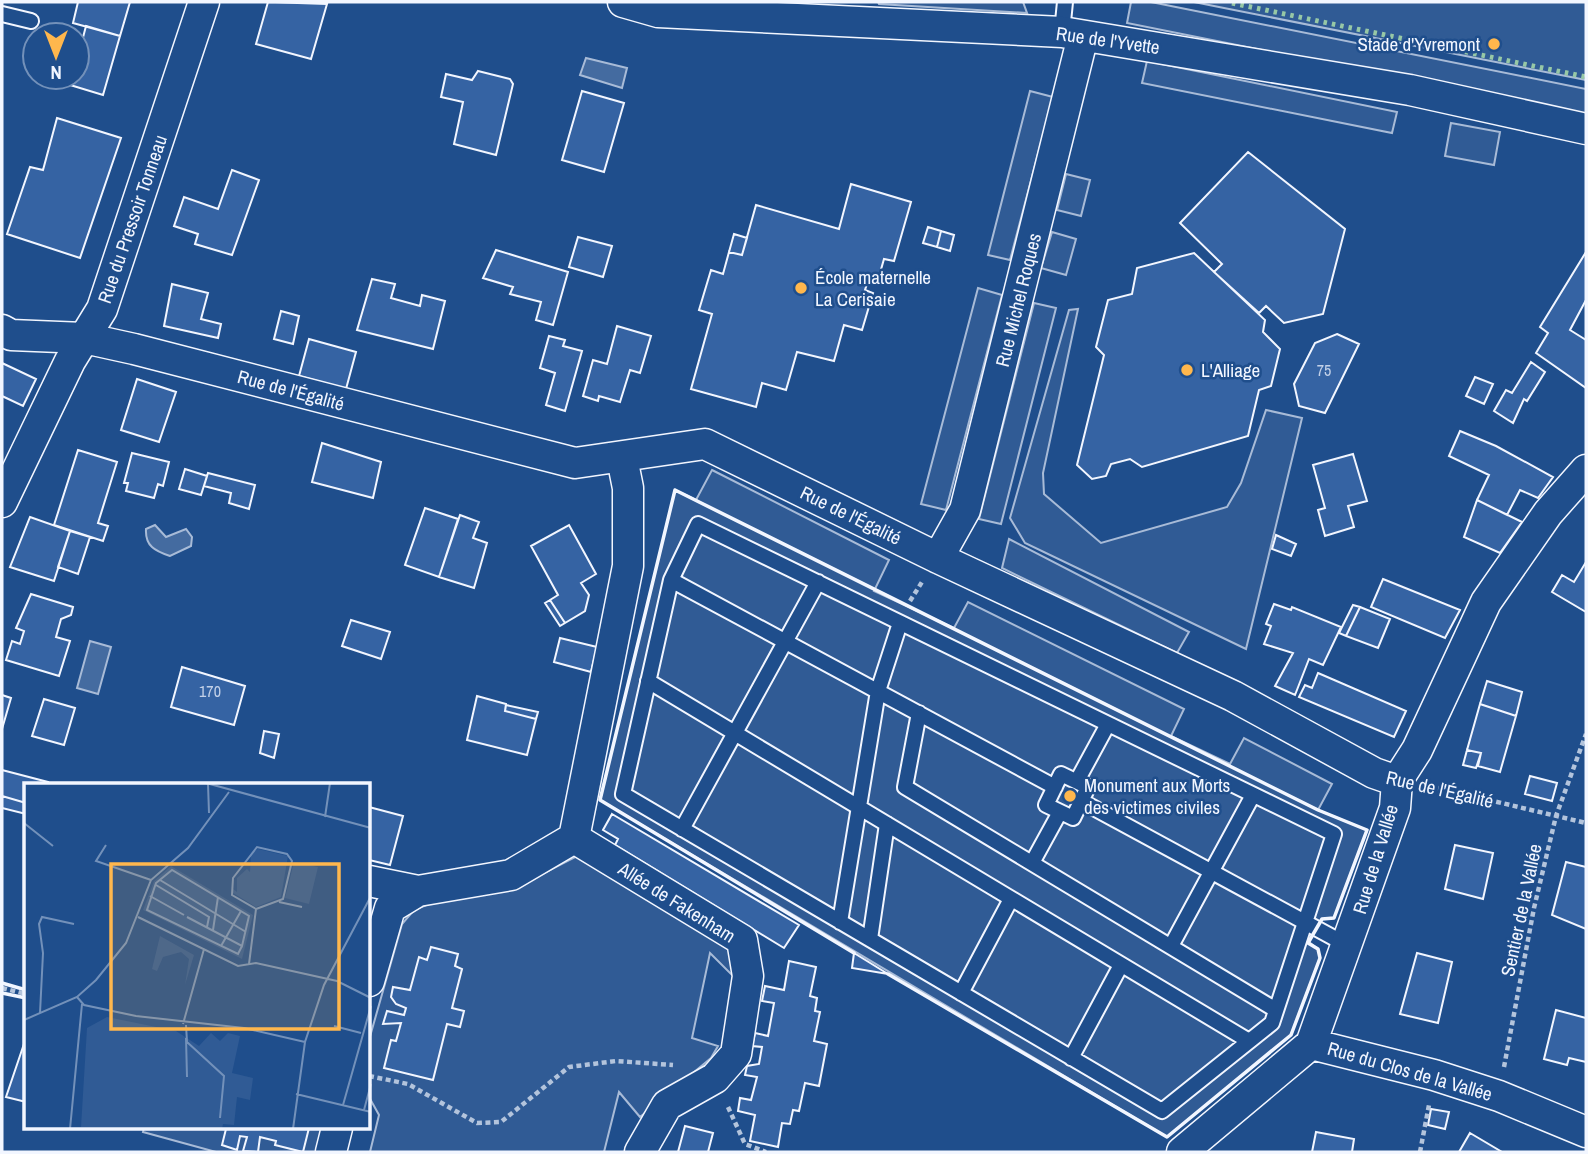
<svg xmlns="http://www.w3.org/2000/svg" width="1588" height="1154" font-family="'Archivo Narrow',sans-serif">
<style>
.built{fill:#305b95;stroke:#a8bbd7;stroke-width:2}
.water{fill:#446ba0;stroke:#a8bbd7;stroke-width:2}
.building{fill:#3563a3;stroke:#f2f6ff;stroke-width:2}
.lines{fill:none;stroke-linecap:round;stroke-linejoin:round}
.service-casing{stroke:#f2f6ff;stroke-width:18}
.minor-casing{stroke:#f2f6ff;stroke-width:33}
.path{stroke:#b3c4dc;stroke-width:4.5;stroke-dasharray:5 3.5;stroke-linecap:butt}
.service{stroke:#1f4e8c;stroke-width:14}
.minor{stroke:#1f4e8c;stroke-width:30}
.hedge{stroke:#97c8a6;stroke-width:5;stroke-dasharray:3.5 5;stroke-linecap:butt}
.wall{stroke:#f2f6ff;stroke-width:3.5}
.poi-dot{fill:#ffb74d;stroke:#1f4e8c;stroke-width:2.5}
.labels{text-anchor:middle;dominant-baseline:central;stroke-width:5;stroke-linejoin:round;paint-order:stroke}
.number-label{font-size:16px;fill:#c3d1e8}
.street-label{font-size:19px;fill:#f2f6ff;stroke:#1f4e8c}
.poi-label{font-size:19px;fill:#f2f6ff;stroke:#1f4e8c;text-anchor:start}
.inset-road{fill:none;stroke:#7391ba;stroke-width:2}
.view{fill:#ffb74d;fill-opacity:0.15;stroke:#ffb74d;stroke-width:3.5}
.inset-edge{fill:none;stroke:#f2f6ff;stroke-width:3.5}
</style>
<rect width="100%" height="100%" fill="#1f4e8c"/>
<path class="built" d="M878 2H1023L1027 13 879 4Z
M1131 2H1151L1586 89V115L1127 23Z
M1194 2H1586V80L1219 7Z
M1147 61 1397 112 1392 133 1142 83Z
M1030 91 1053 97 1010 260 988 255Z
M1451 123 1500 132 1494 165 1445 156Z
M1066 174 1090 180 1081 216 1057 210Z
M1052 232 1076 239 1066 275 1041 268Z
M978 288 1002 295 946 510 921 504Z
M1034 303 1056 308 1001 524 979 519Z
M1078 309 1043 473 1044 494 1101 543 1227 507 1241 483 1266 410 1302 418 1246 649 1025 543 1010 518 1069 310Z
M712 470 889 560 874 591 954 628 968 602 1184 709 1171 736 1230 764 1244 738 1332 784 1318 810 1367 830 1334 918 1322 919 1309 942 1318 949 1320 958 1291 1035 1167 1137 600 800 675 490 696 500Z
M1009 539 1189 632 1177 653 1002 568Z
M579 855 734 948 736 979 710 953 692 1038 718 1046 711 1058 640 1117 619 1092 604 1152H370L379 1115 369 1097V1040L402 924 414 910 429 904 517 887Z
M144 1128H325L318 1152H216L143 1132Z"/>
<path class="water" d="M586 58 627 68 622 88 580 75Z
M155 525 166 537 186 529 192 537 191 546 170 556C155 551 145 546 146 529Z
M90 641 111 647 98 694 77 688Z"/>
<path class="building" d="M78 2H130L120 36 73 23Z
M268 2 327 4 311 59 256 44Z
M86 26 120 36 103 95 57 81 58 77H77V43L81 45Z
M478 71 510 79 513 84 496 155 454 144 463 102 441 97 446 74 472 80Z
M582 91 624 103 604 172 562 160Z
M57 118 121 138 80 258 7 234 30 167 43 170Z
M1248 152 1345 229 1323 314 1284 323 1266 306 1259 313 1214 272 1222 264 1180 223Z
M232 170 259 180 232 255 195 244 198 234 174 226 184 197 218 209Z
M851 184 911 202 894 261 884 259 878 280 869 278 865 290 873 293 862 330 844 325 834 361 797 352 786 390 762 383 756 407 691 389 712 314 699 310 711 270 723 274 729 252 742 255 756 205 839 229Z
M928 227 941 231 937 247 923 243Z
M941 231 954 235 950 251 937 247Z
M734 234 747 238 742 255 729 252Z
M578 237 612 246 603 277 569 267Z
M496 250 568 272 553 325 536 320 541 302 510 294 513 287 483 278Z
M1586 252V300L1570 330 1586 340V388L1536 353 1548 333 1540 327Z
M1194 253 1265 320 1263 332 1280 349 1271 386 1259 390 1248 436 1142 467 1130 459 1111 464 1106 476 1092 479 1077 465 1104 355 1096 347 1108 300 1132 294 1137 268Z
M372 279 395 284 391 298 420 306 422 295 445 301 433 349 357 330Z
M172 284 208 293 201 319 221 324 218 338 164 326Z
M281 311 299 316 293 344 274 339Z
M617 326 651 336 640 373 630 370 620 402 599 396 598 401 583 396 593 360 607 364Z
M1337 334 1359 344 1325 413 1299 406 1294 384 1315 343Z
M549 336 565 340 563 346 582 351 565 411 546 405 555 373 540 368Z
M309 339 356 352 346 389 299 376Z
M1531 362 1545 372 1527 401 1524 399 1513 423 1494 411 1506 390 1512 393Z
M2 363 36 379 23 406 2 396Z
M1475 377 1493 384 1484 404 1466 396Z
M137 379 176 392 159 442 121 430Z
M1460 431 1496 446 1553 477 1538 498 1520 490 1507 515 1477 500 1489 475 1449 456Z
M322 443 381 462 373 498 312 482Z
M78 450 117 462 98 523 108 526 103 541 54 525Z
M132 453 169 462 163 486 158 484 154 498 126 491 128 483H124Z
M1353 454 1367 501 1348 506 1354 527 1325 536 1318 510 1325 508 1313 465Z
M185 469 207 476 201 495 179 489Z
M208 473 255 485 249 509 229 503 231 493 204 486Z
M1477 500 1522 522 1500 553 1464 537Z
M425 508 458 519 439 577 405 565Z
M460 515 479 522 473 538 487 543 474 588 439 577Z
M30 517 70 531 54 581 10 567Z
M569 525 596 574 581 583 589 595 585 611 565 623 550 600 558 595 531 546Z
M70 531 90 537 78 574 58 567Z
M1276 535 1296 544 1291 556 1272 549Z
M1586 562V612L1552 592 1562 575 1574 582Z
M1383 579 1460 610 1445 638 1371 607Z
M31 594 73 607 71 615 61 619 56 637 70 641 59 676 6 660 12 641 20 644 24 631 16 628Z
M550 600 565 623 560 626 545 603Z
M1274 604 1291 610 1292 607 1341 627 1323 665 1309 659 1295 695 1275 686 1293 653 1264 644 1271 626 1266 624Z
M1353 605 1360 607 1346 636 1339 633Z
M1360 607 1390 619 1378 648 1346 636Z
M351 620 390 632 381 659 342 646Z
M560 638 597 647 591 672 554 662Z
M182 667 245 686 234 725 171 707Z
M1318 673 1406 711 1394 737 1299 697 1305 685 1312 688Z
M1487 681 1522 692 1516 716 1480 704Z
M2 695 11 698 2 729Z
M477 696 506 704 505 711 536 719 527 755 467 740Z
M44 699 75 708 64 745 32 736Z
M1480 704 1516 716 1500 772 1478 766 1481 753 1467 750Z
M506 705 538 712 536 719 505 711Z
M264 731 279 734 274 758 260 753Z
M1467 750 1481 753 1476 768 1463 765Z
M2 770 48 782 47 785H26V803L2 796Z
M1530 776 1557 783 1552 801 1525 794Z
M2 796 26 803V814L2 808Z
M369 807 403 816 390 865 369 860Z
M612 814 799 925 784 948 615 845 618 839 603 830Z
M1455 845 1493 853 1483 899 1445 889Z
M1566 862 1586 867V929L1552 915Z
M431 947 458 954 455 966 462 969 452 1008 464 1011 460 1027 447 1024 433 1080 384 1068 391 1040 396 1041 401 1023 383 1024 387 1011 404 1015 406 1008 396 1004 391 997 393 987 410 990 419 957 427 960Z
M854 953 888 974 852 968Z
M1417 953 1452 962 1438 1023 1400 1014Z
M789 961 816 967 810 996 817 998 815 1011 820 1012 814 1041 827 1044 819 1086 805 1083 799 1111 793 1110 790 1124 782 1123 778 1147 750 1141 755 1115 738 1111 740 1098 751 1100 757 1077 745 1075 747 1066 759 1064 762 1047 752 1046 755 1033 768 1036 774 1003 762 1001 765 986 784 990Z
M1556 1010 1586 1018V1062L1569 1058 1567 1065 1544 1059Z
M26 1038V1102L6 1097Z
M1431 1109 1449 1112 1445 1129 1428 1125Z
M685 1126 713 1133 708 1152H678Z
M223 1128H309L303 1152 275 1145 276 1141 260 1137 258 1152 243 1151 247 1137 240 1136 237 1150 222 1145 226 1129Z
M1316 1132 1354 1139 1352 1152H1312Z
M1470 1133 1502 1152H1459Z"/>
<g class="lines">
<defs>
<path id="service" d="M2 14 31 21
M1062 32 1065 2
M671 580 698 524 1334 834 1272 1023 1162 1111 623 794 671 580 1055 787
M648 681 1249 1041
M919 713 905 787 1276 1010
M1061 774 1088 787 1073 818 1046 805Z
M1077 781 1108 724
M1081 801 1347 945
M682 829 818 582
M1032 863 1060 812
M840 922 878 691 900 623
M870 939 887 824
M1171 946 1253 795
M961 993 1011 899
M1071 1058 1121 965"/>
<path id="minor" d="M623 2 658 12 1062 32 1410 90 1586 129
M2 330 11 335 84 338 134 349 575 463 705 444 938 558 1233 696 1374 773 1397 781
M2 502 70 361 102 309 204 2
M938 558 965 510 1083 36
M574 838 742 940 748 976 736 1054 715 1078 667 1105 640 1152
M369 881 418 891
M369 981 390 908 418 891 511 875 574 838 628 566V488L622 458
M1311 1044 1434 1075 1499 1096 1586 1132
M331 1152 337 1128
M1182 1152 1311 1044 1395 808 1397 781 1417 750 1486 602 1548 513 1586 470"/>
</defs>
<use href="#service" class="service-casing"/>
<use href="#minor" class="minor-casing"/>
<path class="path" d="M910 601 922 582
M1430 786 1586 823
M2 988 26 994
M1504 1067 1534 908 1556 816 1586 734
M369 1076 408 1084 477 1123 501 1122 569 1067 616 1061 673 1065
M728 1107 745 1144 766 1152
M1420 1152 1429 1105"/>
<use href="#service" class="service"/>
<use href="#minor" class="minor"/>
<path class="hedge" d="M1232 3 1586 77"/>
<path class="wall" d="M854 953 600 800 675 490 1318 810 1367 830 1334 918 1322 919 1308 943 1318 949 1320 958 1291 1035 1167 1137 888 974
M2 983 26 990
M2 993 26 998"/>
</g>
<g class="poi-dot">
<circle cx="1494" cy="44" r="7"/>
<circle cx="801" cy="288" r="7"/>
<circle cx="1187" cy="370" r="7"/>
<circle cx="1070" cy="796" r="7"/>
</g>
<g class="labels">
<g class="number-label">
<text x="1324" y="370">75</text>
<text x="210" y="691">170</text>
</g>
<g class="street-label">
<text transform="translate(1108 40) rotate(8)">Rue de l'Yvette</text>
<text transform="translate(132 219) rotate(-71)">Rue du Pressoir Tonneau</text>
<text transform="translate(1018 300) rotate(-76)">Rue Michel Roques</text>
<text transform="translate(291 390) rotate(15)">Rue de l'Égalité</text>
<text transform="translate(851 515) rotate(26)">Rue de l'Égalité</text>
<text transform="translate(1440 789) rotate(13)">Rue de l'Égalité</text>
<text transform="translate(1375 859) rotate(-73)">Rue de la Vallée</text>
<text transform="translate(677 902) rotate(32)">Allée de Fakenham</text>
<text transform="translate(1521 910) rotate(-78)">Sentier de la Vallée</text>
<text transform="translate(1410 1071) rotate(16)">Rue du Clos de la Vallée</text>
</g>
<g class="poi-label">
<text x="1480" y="44" text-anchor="end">Stade d'Yvremont</text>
<text x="815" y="277">École maternelle<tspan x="815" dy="22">La Cerisaie</tspan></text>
<text x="1201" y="370">L'Alliage</text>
<text x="1084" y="785">Monument aux Morts<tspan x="1084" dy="22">des victimes civiles</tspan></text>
</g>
</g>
<g transform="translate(24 783)">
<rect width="346" height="346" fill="#1f4e8c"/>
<path d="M234 66 264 73 257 114 232 124 209 110V106L213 109V95L223 86 226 89 227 70ZM270 79 294 84 285 121 261 115ZM147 83 229 132 218 176 119 127 130 98ZM136 153 170 172 161 202 165 176 157 169 139 174 133 188 128 186ZM83 234 152 248 175 263 187 250 196 258 204 250 216 253 208 290 229 295 226 317 213 314 210 342 199 341 198 346 57 344 63 245Z" fill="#305b95"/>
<path class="inset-road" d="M182 0 347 45M184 1 185 30M301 34 306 0M0 40 29 63M82 62 72 78 127 97M136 97 222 149M132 102 185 134 183 144M126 113 160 132M255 119 278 124M114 134 214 183 232 180 313 198 347 215M163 134 218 163 225 133 148 87 132 100 123 127 214 171 218 163M189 147 194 114M197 163 217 128M225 181 232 126 259 116 268 78 263 71 233 64 209 95 208 112 232 126M53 214 60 222 112 233 220 245 281 259M16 230 19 170 15 141 18 134 50 141M0 237 53 214 72 197 102 160 127 97 164 65 205 9M159 241 180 166M162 242 163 259 200 293 196 335M310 243 337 250M162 255 163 294M272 311 347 329M319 322 347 223M340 327 347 301M46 346 58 221M269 346 281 259 300 202 347 113"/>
<path class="view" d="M87 81H315V246H87Z"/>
<rect width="346" height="346" class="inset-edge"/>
</g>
<rect width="1588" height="1154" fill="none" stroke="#f2f6ff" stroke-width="7"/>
<g transform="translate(56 56) rotate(180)"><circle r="33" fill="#1f4e8c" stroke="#7391ba" stroke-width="2"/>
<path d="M0-5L12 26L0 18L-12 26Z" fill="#ffb74d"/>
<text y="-10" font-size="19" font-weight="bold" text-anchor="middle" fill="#f2f6ff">N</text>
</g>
</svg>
